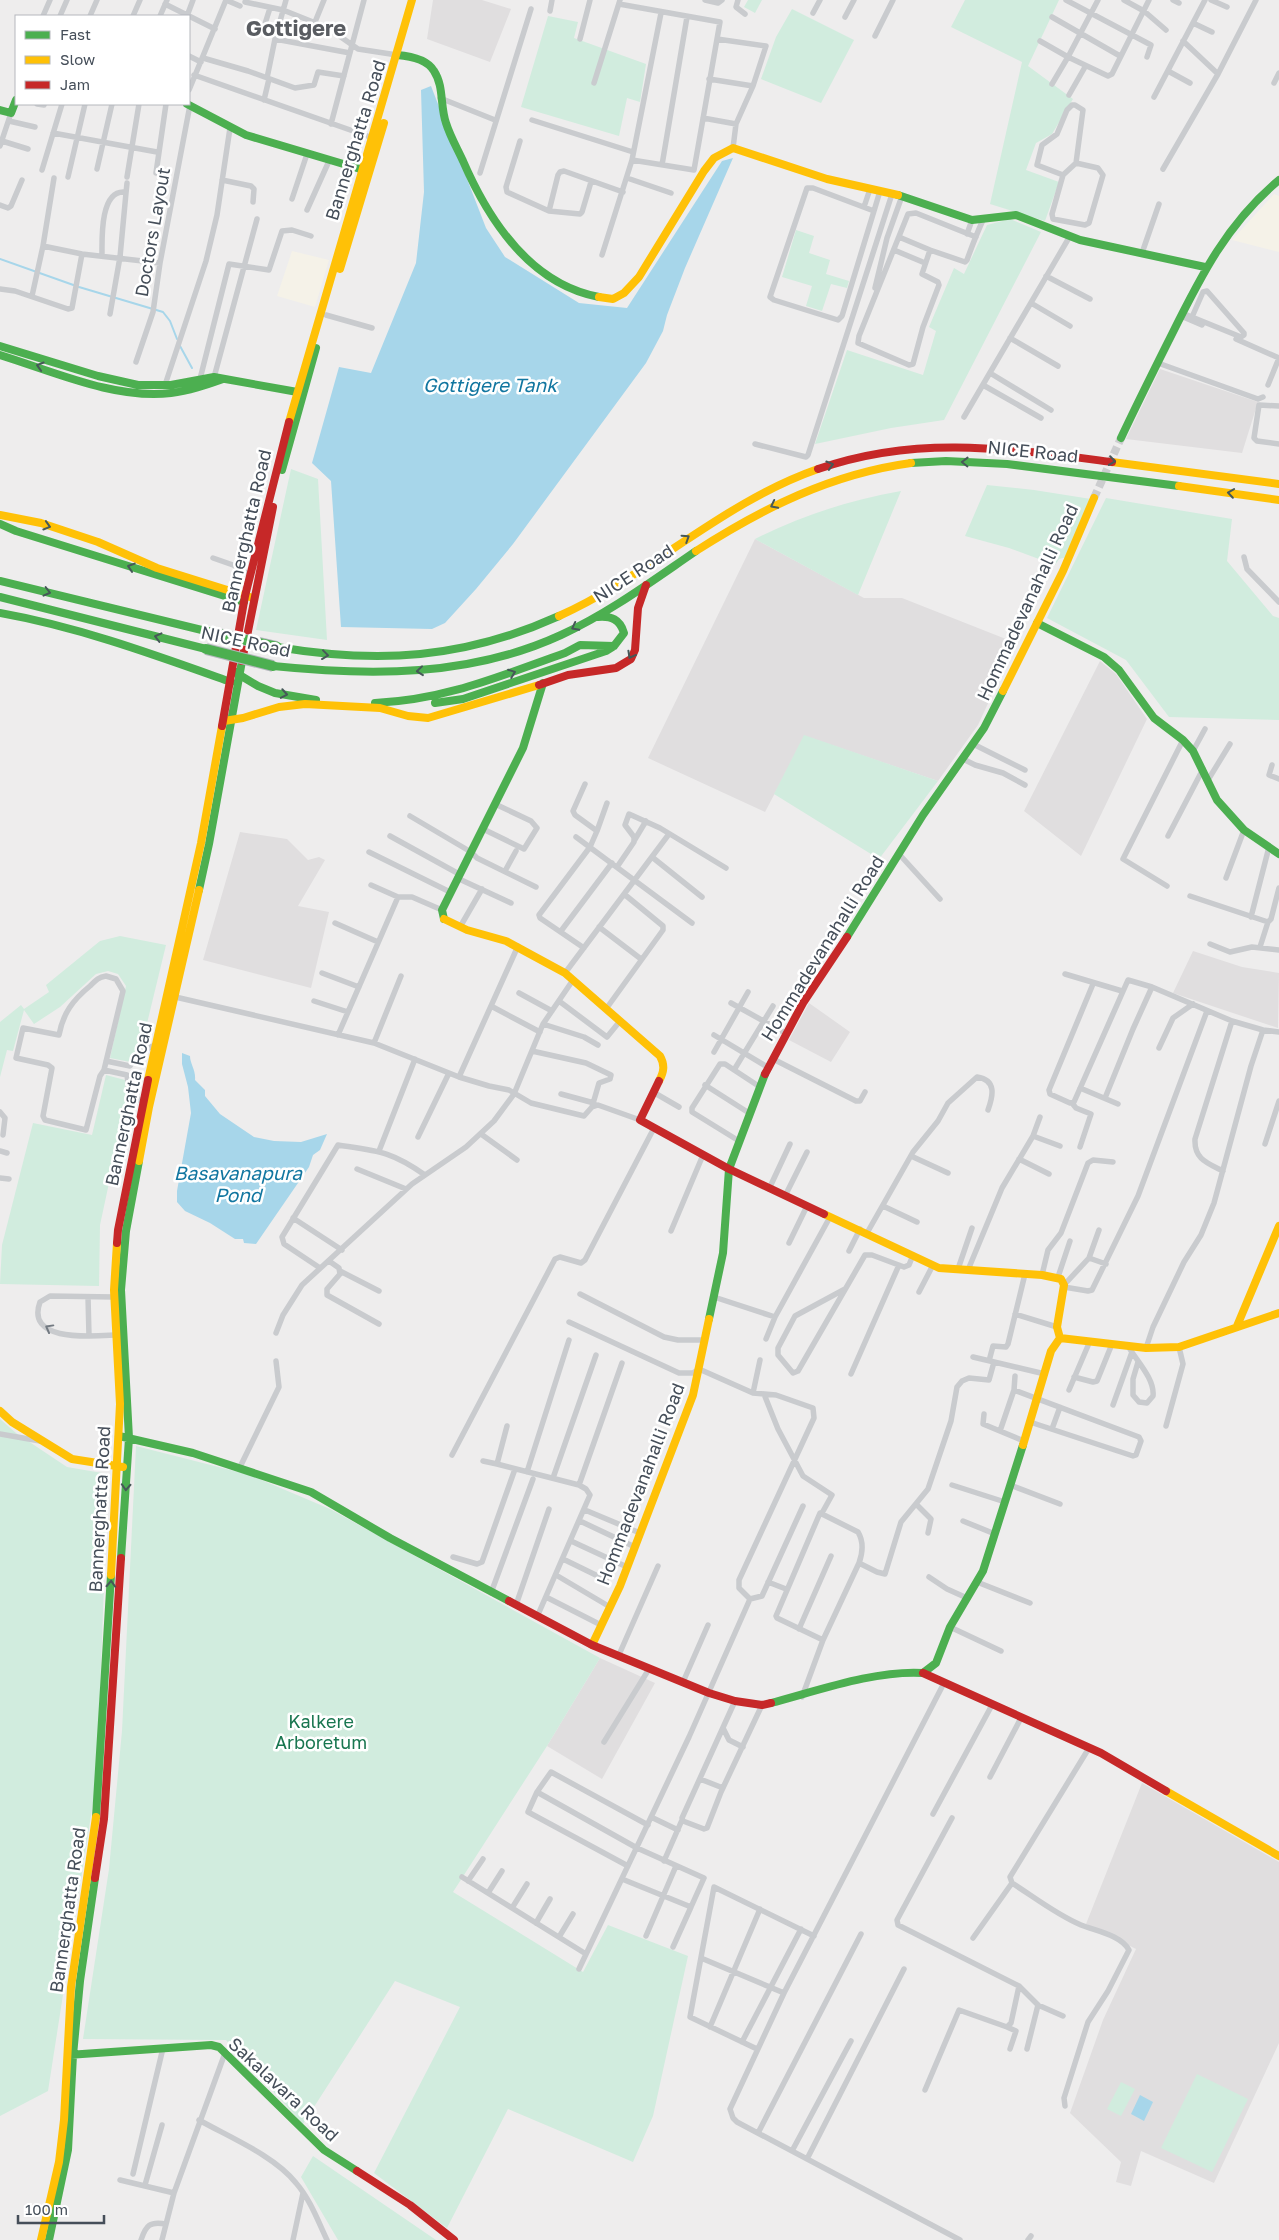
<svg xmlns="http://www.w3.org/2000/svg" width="1279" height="2240" font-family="'Golos Text',sans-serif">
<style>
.commercial{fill:#f5f2e8}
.education{fill:#e0dedf}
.green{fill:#d1ecde}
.water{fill:#a7d6ea}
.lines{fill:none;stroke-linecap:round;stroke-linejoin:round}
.stream{stroke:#a7d6ea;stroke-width:2}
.secondary-tunnel{stroke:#cccdcf;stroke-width:8;stroke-dasharray:8 4;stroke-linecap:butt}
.street{stroke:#c9cbce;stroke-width:5.5}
.fast{stroke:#4caf50;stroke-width:8}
.slow{stroke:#ffc107;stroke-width:8}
.jam{stroke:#c62828;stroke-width:8}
.fast-bridge-casing{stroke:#b3b6bc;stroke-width:12;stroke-linecap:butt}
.fast-bridge{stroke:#4caf50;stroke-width:10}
.oneway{stroke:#465858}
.oneway2{stroke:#737a82}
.labels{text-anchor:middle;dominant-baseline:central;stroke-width:5;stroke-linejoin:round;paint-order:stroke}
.street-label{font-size:18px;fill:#454e59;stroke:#fff}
.park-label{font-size:18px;fill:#197650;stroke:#fff}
.water-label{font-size:19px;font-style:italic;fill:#1176a0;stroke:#fff}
.district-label{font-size:22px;font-weight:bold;fill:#595c61;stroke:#fff}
</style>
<rect width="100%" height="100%" fill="#eeeded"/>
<path class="commercial" d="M1274 194 1279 196V252L1232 240Z
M292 251 329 260 315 307 277 296Z"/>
<path class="education" d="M433 0H482L511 9 490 62 427 39Z
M1160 369 1258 402 1242 453 1126 439Z
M755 539 864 598H902L1016 643 978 725 938 781 805 736 765 812 648 758Z
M1100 661 1116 674 1147 719 1081 856 1024 811Z
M240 832 287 839 308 860 319 857 325 860 298 906 329 912 311 988 203 960Z
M1193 951 1242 967 1279 973 1278 1028 1173 993Z
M809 1003 850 1032 831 1062 789 1040Z
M600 1658 655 1683 602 1779 547 1746Z
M1142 1783 1279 1862V2043L1214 2183 1141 2151 1131 2186 1116 2182 1121 2162 1070 2113 1103 2020 1136 1949 1086 1924Z"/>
<path class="green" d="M748 0H762L755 13 744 7Z
M965 0H1059L1028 66 1073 99 1052 134 1036 143 1026 170 1059 182 1045 221 990 204 1022 62 951 27Z
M792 9 854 40 821 103 761 79 776 37Z
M548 16 578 22 574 38 646 64 640 102 627 98 619 136 521 107Z
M1010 219 1041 232 944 420 891 428 815 444 847 350 923 375 936 331 929 327 954 268 964 274 987 225Z
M796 230 814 236 809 253 830 260 826 274 849 281 847 288 831 284 822 311 806 306 812 286 782 277Z
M291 469 318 479 327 640 256 630Z
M987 485 1034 490 1091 499 1067 557 1059 559 1055 565 1009 548 965 536Z
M901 491 858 595 755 539C801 516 849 500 901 491Z
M1106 498 1232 519 1227 561 1273 616 1279 618V720L1169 717 1126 660 1047 618Z
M804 735 938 781 879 859 774 794Z
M120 936 166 945 142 1044 130 1062 110 1058 126 986 118 974 108 971 96 974 60 1007 34 1024 24 1010 13 1051 7 1050 0 1077V1022L21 1005 24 1009 49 992 46 985 100 941Z
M106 1075 125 1080 127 1099 100 1225 99 1286 0 1284 2 1245 33 1123 92 1135Z
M0 1419 16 1433 67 1467 108 1474 97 1777 48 2091 0 2116Z
M136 1446 250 1475 330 1509 600 1658 547 1746 453 1892 583 1972 608 1925 688 1956 653 2116 633 2162 508 2109 447 2228 374 2173 460 2007 395 1981 303 2124 226 2040 83 2039 109 1869 122 1731Z
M1197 2074 1248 2099 1212 2172 1161 2148Z
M1121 2082 1135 2089 1121 2116 1107 2109Z
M313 2156 436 2240H338L301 2177Z"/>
<path class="water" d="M431 86 486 228 505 257 579 303 627 308 722 161 733 158 685 268 667 315 663 331 646 363 513 544 476 589 445 623 432 629 341 627 331 481 312 463 339 367 371 373 416 263 424 192 421 90Z
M182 1053 190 1056C190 1064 196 1070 195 1080L205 1090V1096L220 1114 254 1137 274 1141 301 1142 327 1134 320 1150 313 1155 309 1167 256 1244 244 1243 243 1239H235L210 1223 185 1211 177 1202V1191L191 1113 188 1087 182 1064Z
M1140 2095 1153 2102 1144 2121 1131 2114Z"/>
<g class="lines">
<path class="stream" d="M0 259 79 287 163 312 170 321 177 339
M180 346 192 368"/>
<path class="secondary-tunnel" d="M1094 498 1121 438"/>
<path class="street" d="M226 0 240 6
M286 0 275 39 350 53
M705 0 718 3 722 0
M738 0 736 7 745 14
M1066 0 1151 45 1147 57
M1098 0 1068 57 1108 76 1112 74 1149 0
M1124 0 1144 11 1166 30
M1173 0 1179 3
M1211 0 1227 7
M245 2 283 10 328 28 358 49 397 55
M165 4 215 29
M619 4 720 22 694 170 632 160
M270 8 263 30 277 34
M550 11 552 0
M813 13 820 0
M43 16 50 0
M60 16 67 0
M90 16 97 0
M133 16 140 0
M160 16 167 0
M187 16 193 0
M845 17 854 0
M1052 17 1120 56
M315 22 324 0
M1193 23 1212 32
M875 36 893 0
M580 39 590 0
M717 39 766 46 753 86 736 124 733 148
M1040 41 1068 57 1052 84
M189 56 201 62
M203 58 248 71 295 88 314 85 318 72 344 76
M1168 71 1190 83
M1218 74 1256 0
M194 75 373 138
M267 78 275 39
M709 79 753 86
M594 83 620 0
M1274 83 1279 73
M189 90 226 0
M1069 95 1085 67
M1154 97 1205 0
M440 98 495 120
M264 100 269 79
M37 104 44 105
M1072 105H1075L1083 110 1076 163 1098 168 1103 175 1089 223 1085 225 1053 219 1052 214 1063 175 1037 165 1042 145 1057 134 1067 110Z
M703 118 736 124
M532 120 633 152
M9 121 35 127
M331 124 364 0
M53 133 157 152
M2 141 28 149
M520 141 506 187 507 192 549 211 558 175 560 172 564 171 623 192
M0 146 11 113
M662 165 687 17
M97 169 112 104
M1163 169 1218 74 1183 41
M42 170 62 104
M156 173 166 104
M480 173 531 9
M1063 175 1076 163
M68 177 85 104
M127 177 139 104
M627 178 671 193
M222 180 251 186 254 189 253 202
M807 188H813L874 211 842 316 838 320 774 300 770 297Z
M126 193 127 183
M292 199 307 154
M0 205 8 208 11 206 22 180
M864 207 870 189
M307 210 329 161
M549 211 580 214 582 212 591 182
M874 211 880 191
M967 234 972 220
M899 237 930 250
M976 237 916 213 908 214 859 336 858 343 909 365 913 364 923 327 939 285 938 282 922 274 930 250 965 262 967 260C972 246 977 233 983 220
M43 246 54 178
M894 250 925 263
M1142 253 1159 204
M102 255C102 239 100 191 124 192L126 193 120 257 110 314
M602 255 632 160 661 13
M1046 276 1090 299
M875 288 887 238 902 196
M0 289 15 291 68 309 72 308 82 254
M32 296 43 246 82 254 160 263
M1031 303 1070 326
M1182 313 1241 337 1244 335V333L1207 291 1203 292 1192 317
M326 315 372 328
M1181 316 1202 325
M1010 338 1058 366
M1236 339 1279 358 1268 385
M136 362 153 312 160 263 190 105
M1158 363 1258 399 1263 397
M990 373 1051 410
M200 379 229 264 269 270 282 231 292 230 311 236
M213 381 257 219
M165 385 206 261 217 215 230 128
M983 385 1041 418
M1279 406 1259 405 1254 438 1257 441 1279 444
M964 417 1070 236
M755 444 806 457 808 455 892 194
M1244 557 1247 569 1279 602
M213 558 233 565 250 575
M973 744 1025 770
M1193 751 1205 729
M963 759 975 765 1003 773 1025 785
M1272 765 1269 775 1279 779
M1208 780 1230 744
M410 816 471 852 477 858 536 887
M483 829 524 849 537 828 531 821 495 804
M597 831 607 803
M390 836 459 874
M1168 836 1203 769
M576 837 692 923
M634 841 646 821
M369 852 450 892
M899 854 940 899
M652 857 702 897
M617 867 634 842V837L625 825 629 814 660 828 726 868
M505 871 516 851
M457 878 511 903
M1226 878 1244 830
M371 885 398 897H412L442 910
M1167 886 1123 859 1183 740
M1190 896 1268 922 1271 919 1279 888
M1251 917 1269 847
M335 923 378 942
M460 927 482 889
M599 927 641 959
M561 931 612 863
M1210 944 1230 952 1252 947 1279 950
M1260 947 1268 922
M584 948 540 918 539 915 590 847 597 831 575 815 573 811 585 784
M322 973 359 987
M565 973 669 834
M1065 974 1122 991
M106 976 116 979 123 991 104 1070 100 1076 86 1130 45 1120 43 1116 52 1068 48 1065 16 1058 23 1028 59 1035C63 1013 73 1000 90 986 95 981 98 977 106 976Z
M1093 984 1049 1090 1050 1094 1070 1103 1074 1102 1128 980 1152 987 1232 1021 1263 1030 1279 1032
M519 993 552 1011
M171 996 374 1043 459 1077 518 946
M314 1001 348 1012
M559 1001 607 1037 620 1021
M731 1003 787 1034
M491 1006 540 1032
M606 1009 663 930V926L624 894
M543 1024 584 1037 598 1045
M338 1035 398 897
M714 1035 769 1068
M374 1043 401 976
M1159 1048 1173 1018 1193 1004
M532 1051 586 1063 611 1075 610 1079 599 1083 592 1107
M714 1052 748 992
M773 1059 856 1101H860L865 1092
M106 1061 130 1066 140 1052 155 1045
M104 1070 127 1075 129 1091 142 1102
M734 1070 773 1006
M459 1077 489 1086 509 1090 531 1103 584 1116 592 1107 598 1105 640 1120
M705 1085 749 1113
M1080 1088 1118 1104
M653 1092 679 1107
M561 1094 594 1103
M1105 1098 1133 1029 1152 987
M1072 1103 1076 1108 1091 1114 1080 1147
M0 1112 5 1118 3 1135
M481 1134 517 1160
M1033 1136 1060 1146
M418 1137 449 1073
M739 1141 692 1112V1108L720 1064H725L760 1087
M1265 1144 1279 1101
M0 1151 7 1153
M379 1151 415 1059
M911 1156 948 1173
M1019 1159 1049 1174
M357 1169 406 1189
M1223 1171C1207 1163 1194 1159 1195 1139L1232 1021
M0 1178 9 1179
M769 1189 790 1144
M785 1196 807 1152
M883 1206 917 1222
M293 1218 342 1250
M671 1231 703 1155
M867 1233 913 1152 938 1121 948 1103 977 1077C997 1080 993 1096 988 1110
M789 1243 807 1206
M849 1251 860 1229
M1089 1258 1106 1264
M329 1261 339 1268 340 1274 327 1289V1295L379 1324
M320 1268 284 1244 282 1237 338 1145C378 1151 391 1151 425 1175
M958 1269 972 1228
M968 1270 1002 1188 1033 1136 1040 1117
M340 1271 379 1291
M1042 1275 1048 1250 1061 1233 1088 1163 1093 1160 1113 1162
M1058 1277 1070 1241
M1064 1285 1089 1258 1099 1230
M1064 1287 1088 1291 1092 1290 1138 1196 1207 1011
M845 1289 795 1316 778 1348V1355L793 1373 798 1371 865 1255H872L904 1267 909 1265 913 1255
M919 1292 933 1265
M580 1294 664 1337 678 1340H705
M88 1297 89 1336
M114 1297 50 1296 40 1302C25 1343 93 1336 115 1335
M714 1297 775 1317 830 1217
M1015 1314 1057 1327
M569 1322 679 1373H693L699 1369 753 1393 776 1395 813 1408 814 1418 739 1580V1588L750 1599
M276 1333 283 1315 302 1285 412 1184 466 1147 494 1121 514 1094 543 1024 573 980
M766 1339 775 1317
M1128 1346C1136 1360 1155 1379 1153 1396L1147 1403 1139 1402 1133 1395V1379L1138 1362
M1146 1348 1153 1327 1184 1262 1201 1235 1214 1203 1251 1066 1263 1030
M973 1357 1045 1374
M989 1361 993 1346 1006 1347 1008 1344 1025 1274
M851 1374 899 1265
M1074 1377 1093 1382 1097 1381 1112 1344
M1014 1390 1015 1376
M1069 1390 1090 1341
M753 1393 760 1360
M764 1394 778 1429 803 1476 832 1495 822 1513
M1113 1405 1132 1352
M984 1414 983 1424 1024 1441
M507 1426 497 1464 579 1485 586 1489 590 1495 537 1617
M1166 1426 1183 1364 1179 1347
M1052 1429 1060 1407
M1000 1431 1014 1390 1139 1437 1141 1441 1136 1455 1133 1456 1030 1422
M0 1434 40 1441
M452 1455 555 1259 560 1257 581 1263 585 1260 654 1128
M483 1461 497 1464
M240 1467 279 1387 276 1361
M527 1472 569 1340
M553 1478 596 1355
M579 1485 622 1363
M952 1485 1005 1502
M1010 1485 1060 1504
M916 1504 931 1519 928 1533
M585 1510 640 1533
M580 1521 635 1547
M963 1521 995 1534
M571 1541 627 1567
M453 1557 477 1564 482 1562 515 1469
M563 1559 606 1580
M859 1563 877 1572 885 1574 901 1522 928 1489 951 1421 957 1387 962 1381 969 1378 989 1380 994 1362
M556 1575 610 1607
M929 1577 947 1589 967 1598
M768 1582 786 1589
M977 1582 1030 1603
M491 1593 533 1479
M546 1597 601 1625
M750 1599 762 1596 803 1506
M516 1605 549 1509
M950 1627 1001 1651
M799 1629 831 1556
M618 1657 658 1566
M683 1682 708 1625
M944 1683 784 1993 730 2109 733 2118 737 2122 960 2240
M802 1697 823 1640 859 1563C863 1552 864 1542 858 1532L820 1513 776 1616 777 1618 823 1640
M735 1701 682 1818 683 1821 704 1829 707 1828 721 1792 762 1705
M723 1728 729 1740 743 1747
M604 1742 649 1669
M990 1777 1021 1718
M700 1779 723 1788
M537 1792 637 1848 704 1878 691 1907
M933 1814 992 1705
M651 1817 678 1830
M952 1818 897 1920 898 1925 1019 1986 1038 2005 1063 2016
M664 1861 682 1820
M628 1866 528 1812 537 1792 551 1772 648 1825
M462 1877 586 1954
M622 1879 691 1907 673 1947
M468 1881 483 1859
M488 1893 502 1871
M512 1908 527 1884
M536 1923 550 1899
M646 1936 676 1866
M559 1937 573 1914
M973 1938 1012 1883
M701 1958 784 1993
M579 1969 689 1737 750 1599
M710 2027 760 1909
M1007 2027 1016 2031 1010 2049
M742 2042 801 1929
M757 2049 690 2017 714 1887 814 1936
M1027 2049 1038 2005
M925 2090 959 2010 1007 2027 1011 2023 1019 1986
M1065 2106 1064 2098 1088 2022 1108 1991 1129 1950C1121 1935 1096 1931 1081 1925 1057 1915 1034 1897 1012 1883L1010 1877 1089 1748
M199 2120C229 2137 275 2156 296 2183 310 2199 318 2221 327 2240
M758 2133 861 1934
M792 2151 851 2041
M807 2159 904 1969
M133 2174 163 2048
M120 2180 174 2193
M145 2185 162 2125
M141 2240C146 2225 150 2221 166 2224
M162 2240 174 2193 225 2053
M293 2240 303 2193
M1028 2240 1031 2236"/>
<path class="fast" d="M397 55C410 56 427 59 434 71 444 86 440 106 446 123 450 136 457 148 463 161 489 221 530 284 599 297
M187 104 246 135 367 171
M0 110 11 113 16 100
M898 195 972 220 1016 215 1080 240 1205 267
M0 346 98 376 138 385H171L214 377 303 393
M0 355C52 371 116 400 171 393 189 391 206 385 223 379
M1121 438C1136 406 1152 374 1168 342 1199 280 1225 225 1279 180
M911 463 946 461 1007 464 1179 486
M282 470 316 348
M0 524 16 531 244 602
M0 581 210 632
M0 597 206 649
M0 613C79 627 155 655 231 682
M1037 623 1104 657 1119 670 1154 718 1183 740 1193 751 1217 800 1244 830 1279 854
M277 647C378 664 464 659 559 616
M273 666C370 676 470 677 561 635 609 613 652 581 696 551
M233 671 258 686 275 693 316 700
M375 703C445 700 500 676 565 653L580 645 614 646
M435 703 463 699 606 651 614 646 624 633C620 619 611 616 598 617
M199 890 209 844 242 661
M444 919 442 910 523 748 543 683
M847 937 923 815 984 728 1003 691
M709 1319 723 1253 729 1169 765 1074
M119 1436 193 1453 311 1492 390 1538 509 1601
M121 1558 129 1438 121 1290 126 1231 139 1161
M771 1703C817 1691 875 1670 923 1673L936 1663 950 1627 983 1571 1023 1445
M96 1817 111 1575
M68 2055 211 2045 219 2047 324 2150 357 2171
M49 2240 68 2150 73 2055 80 1981 95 1878"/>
<path class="slow" d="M340 269 384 123
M599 297 613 299 624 293 639 277 704 171 714 158 733 148 827 179 898 195
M289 422 412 0
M1112 462 1279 484
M1179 486 1279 500
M0 515 41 523 98 542 157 568 253 598
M696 551C763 508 831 474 911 463
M559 616C650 575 723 502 818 469
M1003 691 1063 571 1094 498
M224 721 243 718 279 707 305 704 380 708 408 716 428 718 539 685
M444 919 467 930 506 941 565 973 660 1056C665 1065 664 1072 659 1081
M148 1080 201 843 222 726
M139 1161 149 1107 199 890
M824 1214 939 1268 1042 1275 1061 1279 1064 1285 1057 1327 1060 1338
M1237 1326 1279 1226
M0 1411 12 1422 72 1459 123 1467
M1023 1445 1051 1351 1060 1338 1146 1348 1179 1347 1279 1313
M111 1575 120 1404 114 1290 117 1243
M592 1645 620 1586 693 1395 709 1319
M1166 1791 1279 1856
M41 2240 59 2162 64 2120 71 1987 96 1817"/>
<path class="jam" d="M818 469C918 434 1010 449 1112 462
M242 661 273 507
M539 685 568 675 616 668 631 659 635 650 638 608 646 585
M222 726 245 596 289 422
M765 1074 803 1003 847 937
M659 1081 640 1120 729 1169 824 1214
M117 1243 118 1230 148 1080
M509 1601 592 1645 709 1693 735 1701 762 1705 771 1703
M923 1673 1101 1753 1166 1791
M95 1878 104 1819 121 1558
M357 2171 410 2205 454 2240"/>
<defs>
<path id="fast-bridge" d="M210 632 277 647
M206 649 273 666"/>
</defs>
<use href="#fast-bridge" class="fast-bridge-casing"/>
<use href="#fast-bridge" class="fast-bridge"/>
</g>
<defs><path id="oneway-chevron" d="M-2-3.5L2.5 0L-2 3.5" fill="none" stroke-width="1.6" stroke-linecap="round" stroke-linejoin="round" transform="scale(1.25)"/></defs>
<g class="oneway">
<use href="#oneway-chevron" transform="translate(40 366) rotate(-163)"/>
<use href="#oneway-chevron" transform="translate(1112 461) rotate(8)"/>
<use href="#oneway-chevron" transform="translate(965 462) rotate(-179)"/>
<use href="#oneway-chevron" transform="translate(830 465) rotate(-17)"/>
<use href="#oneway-chevron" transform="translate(1231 493) rotate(-172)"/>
<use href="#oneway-chevron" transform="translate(774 505) rotate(153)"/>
<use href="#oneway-chevron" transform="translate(47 526) rotate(17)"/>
<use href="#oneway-chevron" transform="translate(686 538) rotate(-33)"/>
<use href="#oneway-chevron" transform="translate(131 567) rotate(-162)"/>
<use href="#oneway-chevron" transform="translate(47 592) rotate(14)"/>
<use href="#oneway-chevron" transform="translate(575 627) rotate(153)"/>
<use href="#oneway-chevron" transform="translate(158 637) rotate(-166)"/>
<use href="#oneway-chevron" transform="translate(325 655) rotate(7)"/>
<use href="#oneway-chevron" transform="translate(631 655) rotate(119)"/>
<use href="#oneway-chevron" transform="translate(420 671) rotate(174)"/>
<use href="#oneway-chevron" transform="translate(512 673) rotate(-21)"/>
<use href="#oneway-chevron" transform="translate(284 694) rotate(10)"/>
<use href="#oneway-chevron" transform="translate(126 1487) rotate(93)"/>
<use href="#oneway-chevron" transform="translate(111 1584) rotate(-87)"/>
</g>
<use class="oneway2" href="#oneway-chevron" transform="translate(49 1328) rotate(-151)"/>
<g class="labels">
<g class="street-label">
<text transform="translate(355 140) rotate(-73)">Bannerghatta Road</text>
<text transform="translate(152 232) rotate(-80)">Doctors Layout</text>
<text transform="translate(1033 451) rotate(6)">NICE Road</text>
<text transform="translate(246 531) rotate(-77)">Bannerghatta Road</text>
<text transform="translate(633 573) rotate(-33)">NICE Road</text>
<text transform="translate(1027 602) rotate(-65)">Hommadevanahalli Road</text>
<text transform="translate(246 641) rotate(12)">NICE Road</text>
<text transform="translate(822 948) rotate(-58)">Hommadevanahalli Road</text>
<text transform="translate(128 1104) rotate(-78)">Bannerghatta Road</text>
<text transform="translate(640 1484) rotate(-69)">Hommadevanahalli Road</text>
<text transform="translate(99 1509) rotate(-87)">Bannerghatta Road</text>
<text transform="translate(67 1910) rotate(-82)">Bannerghatta Road</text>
<text transform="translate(284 2089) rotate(43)">Sakalavara Road</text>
</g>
<g class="park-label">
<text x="321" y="1721">Kalkere<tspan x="321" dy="21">Arboretum</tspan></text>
</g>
<g class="water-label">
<text x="490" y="384">Gottigere Tank</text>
<text x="238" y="1172">Basavanapura<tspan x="238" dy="22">Pond</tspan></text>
</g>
<g class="district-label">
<text x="296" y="27">Gottigere</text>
</g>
</g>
<rect x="15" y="15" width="175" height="90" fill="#ffffff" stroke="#b5b8bd"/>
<rect x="25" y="31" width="25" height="8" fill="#4caf50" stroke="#b5b8bd"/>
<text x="60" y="40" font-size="15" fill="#454e59">Fast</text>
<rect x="25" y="56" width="25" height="8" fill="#ffc107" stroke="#b5b8bd"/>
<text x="60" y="65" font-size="15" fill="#454e59">Slow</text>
<rect x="25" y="81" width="25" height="8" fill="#c62828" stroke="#b5b8bd"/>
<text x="60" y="90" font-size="15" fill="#454e59">Jam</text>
<path d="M18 2215v8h86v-8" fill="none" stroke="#454e59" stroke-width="2.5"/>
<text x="25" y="2215" font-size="15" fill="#454e59" stroke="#ffffff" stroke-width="4" paint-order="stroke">100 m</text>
</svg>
